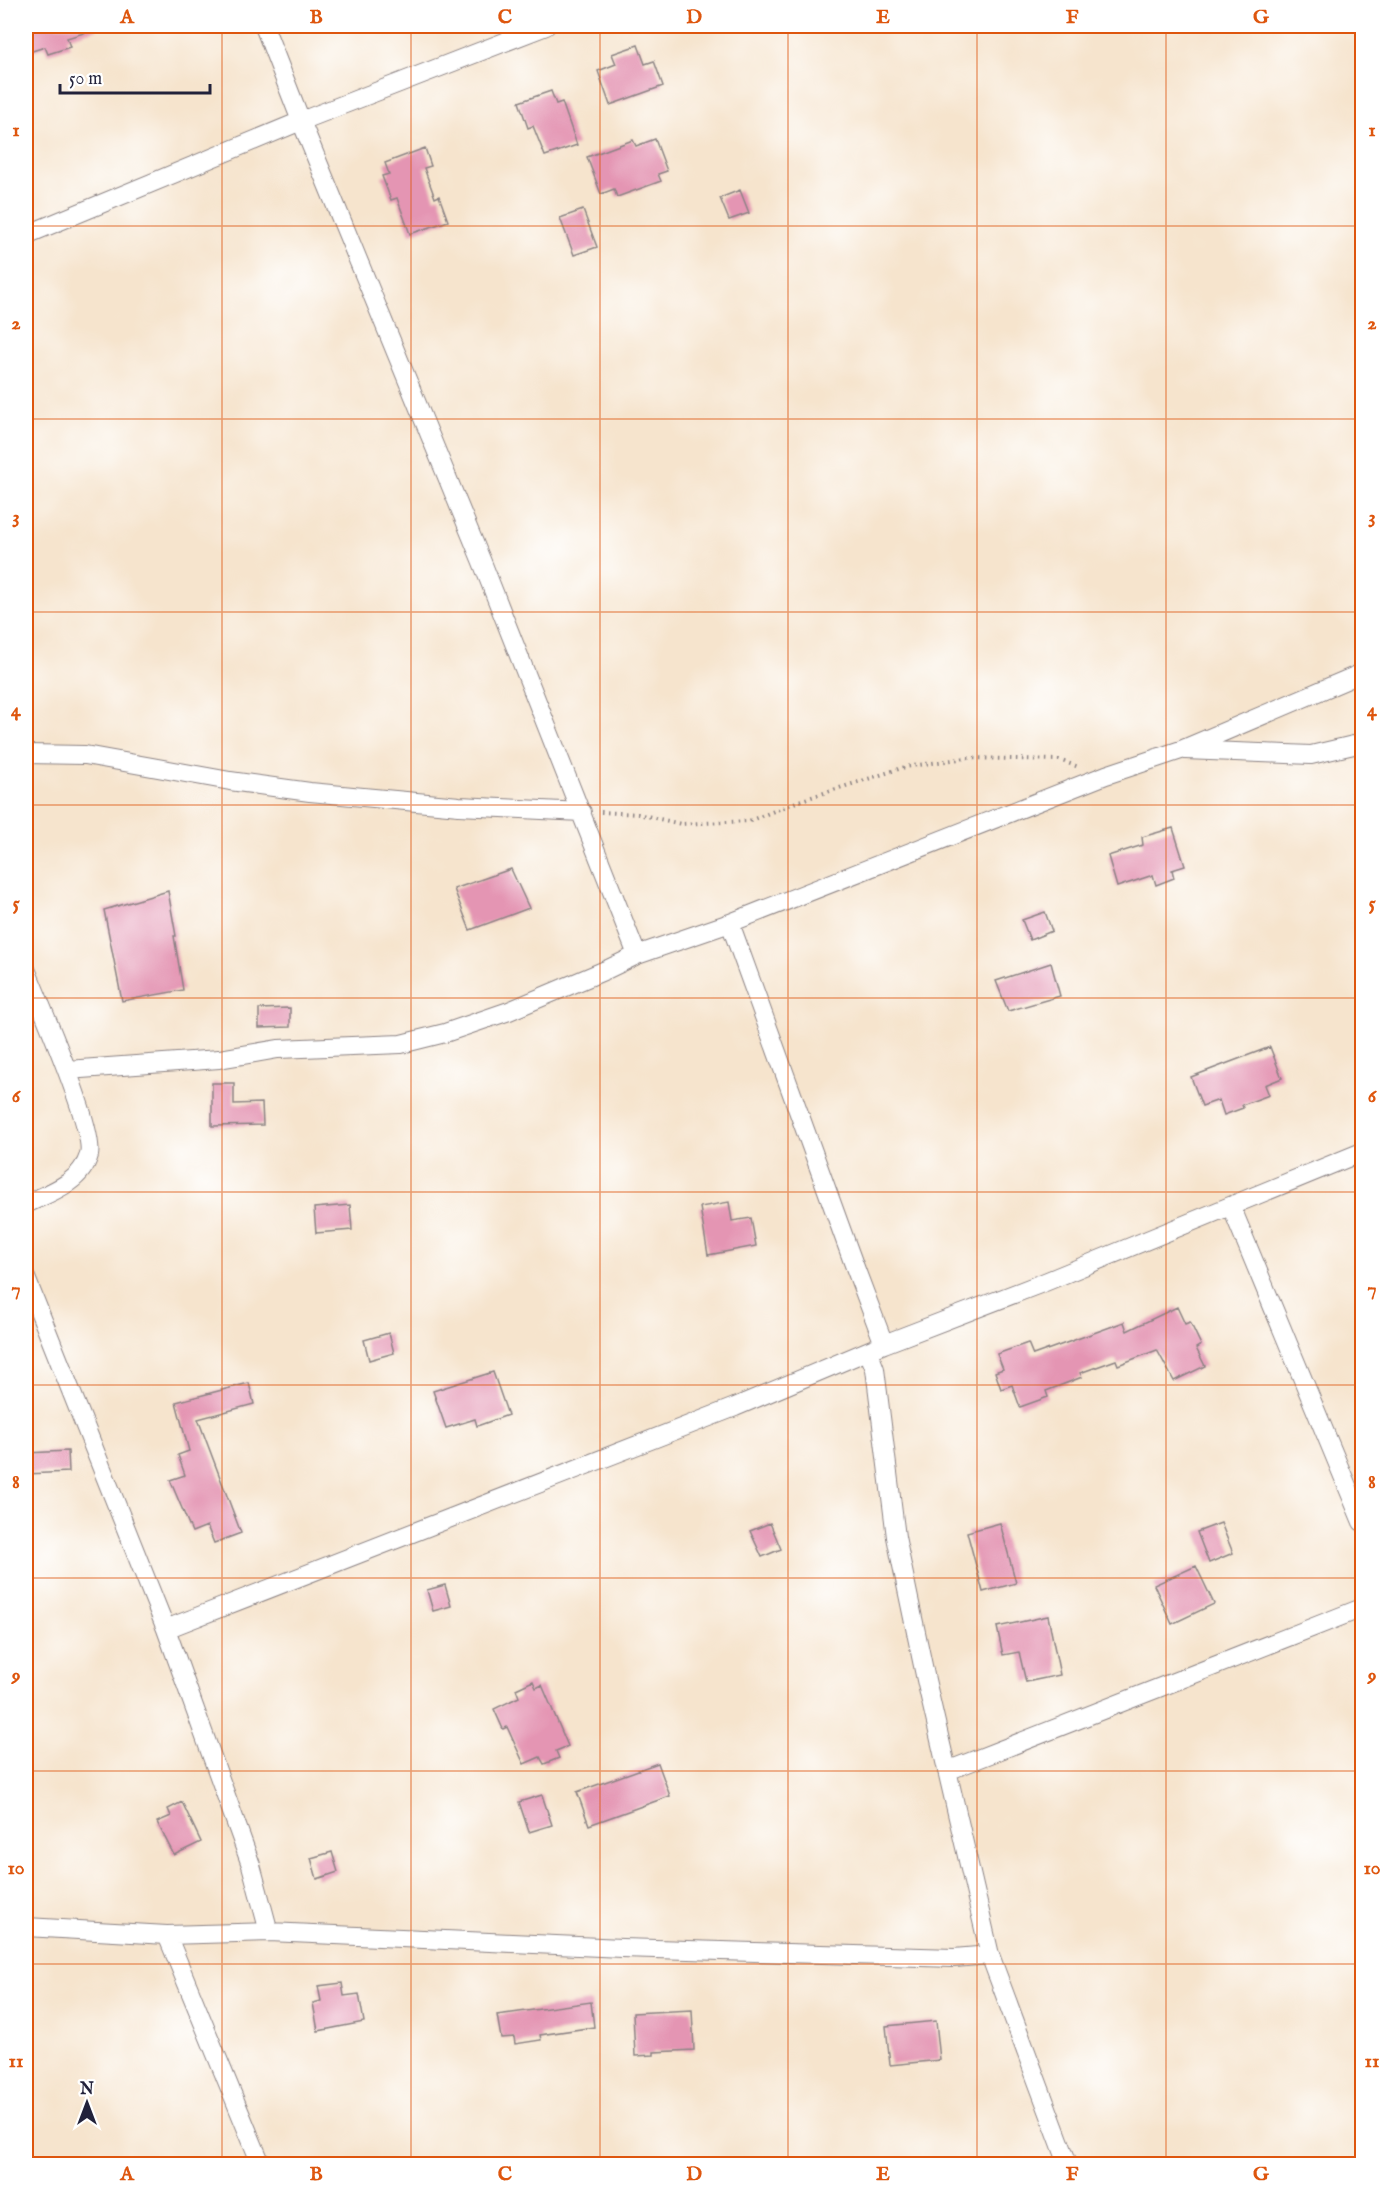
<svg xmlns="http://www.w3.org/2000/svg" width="1388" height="2190" font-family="'IM FELL English',serif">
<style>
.building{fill:#e495b3}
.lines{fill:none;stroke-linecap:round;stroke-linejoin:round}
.minor-casing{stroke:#8c8384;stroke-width:20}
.path{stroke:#8c8384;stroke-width:4;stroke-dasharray:1.5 4.5;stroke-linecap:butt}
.minor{stroke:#fff;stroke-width:18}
.grid{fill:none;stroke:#de560e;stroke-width:1.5;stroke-opacity:0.55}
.neatline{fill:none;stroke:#de560e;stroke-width:2}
.grid-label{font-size:20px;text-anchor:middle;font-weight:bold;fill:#de560e}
</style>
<rect width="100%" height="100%" fill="#fff"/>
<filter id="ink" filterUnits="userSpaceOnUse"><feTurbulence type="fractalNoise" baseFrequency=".0167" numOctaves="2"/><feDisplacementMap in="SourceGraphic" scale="12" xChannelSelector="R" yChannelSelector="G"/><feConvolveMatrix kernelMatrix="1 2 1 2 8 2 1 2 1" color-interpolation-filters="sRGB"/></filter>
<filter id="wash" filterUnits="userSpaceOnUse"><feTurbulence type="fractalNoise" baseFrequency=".008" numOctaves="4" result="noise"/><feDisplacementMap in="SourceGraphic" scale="24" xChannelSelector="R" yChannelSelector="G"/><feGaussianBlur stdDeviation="1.35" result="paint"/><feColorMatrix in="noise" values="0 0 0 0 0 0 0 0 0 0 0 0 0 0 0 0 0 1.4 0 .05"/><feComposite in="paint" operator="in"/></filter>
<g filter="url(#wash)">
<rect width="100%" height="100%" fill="#f6e4cd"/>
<g id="blocks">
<path class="building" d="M26 26H96L97 29 67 38 70 47 48 54 45 47 26 53Z
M638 45 645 64 654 61 663 86 610 105 598 71 616 64 612 54Z
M551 91 556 104 562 102 577 145 545 156 533 126 528 128 519 102Z
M655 139 667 171 658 174 661 181 617 197 614 189 601 194 587 157 633 140 636 146Z
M425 148 431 166 424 168 435 198 439 196 448 221 410 234 397 198 391 200 382 176 389 174 385 163Z
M740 190 749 213 729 220 720 198Z
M583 210 597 247 574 255 560 218Z
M1173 828 1185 866 1172 870 1174 878 1156 885 1153 875 1117 887 1108 856 1143 845 1142 837Z
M511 869 529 908 470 930 454 889Z
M168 891 176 936H174L183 990 122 1001 104 910Z
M1045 912 1052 931 1030 940 1022 920Z
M1051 963 1060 996 1008 1011 996 981Z
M290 1008V1027L259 1028V1009Z
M1270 1047 1282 1078 1265 1085 1269 1095 1242 1105 1243 1108 1224 1115 1219 1100 1202 1106 1191 1077Z
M212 1083H234V1104L262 1103 263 1125 212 1126Z
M729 1202 732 1221 751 1218 756 1246 708 1255 700 1207Z
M350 1205 352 1230 316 1233 314 1208Z
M1177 1307 1185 1324 1190 1322 1201 1345 1196 1348 1205 1366 1174 1381 1157 1350 1118 1365 1116 1360 1080 1373 1082 1377 1046 1391 1048 1397 1020 1407 1012 1385 1001 1389 995 1372 1003 1369 997 1354 1028 1343 1033 1355 1124 1322 1127 1331Z
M389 1333 394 1353 369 1360 364 1340Z
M493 1372 508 1415 477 1426 475 1419 446 1428 433 1391Z
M249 1383 254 1404 198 1419 241 1533 214 1543 207 1526 192 1532 170 1480 185 1475 178 1455 189 1451 176 1402Z
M68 1451 69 1472 26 1474V1453Z
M770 1523 781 1549 762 1557 750 1531Z
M1000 1523 1016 1583 983 1592 967 1532Z
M1221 1523 1233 1553 1209 1563 1197 1532Z
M1196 1566 1214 1604 1172 1624 1154 1585Z
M445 1585 451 1606 433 1611 427 1590Z
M1048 1616 1060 1675 1026 1682 1019 1652 1003 1655 997 1627Z
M533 1681 536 1688 542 1685 568 1746 556 1751 559 1758 544 1764 540 1757 524 1764 507 1727 503 1729 494 1709 519 1697 516 1689Z
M658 1763 670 1796 589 1825 577 1792Z
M542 1795 552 1825 529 1832 519 1802Z
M182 1802 201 1842 174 1855 157 1822 171 1816 168 1809Z
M332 1852 338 1872 317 1879 311 1858Z
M342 1983 344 1996 359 1994 364 2022 318 2031 313 2003 321 2001 318 1986Z
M591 2002 594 2027 540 2035 541 2040 515 2044 514 2037 501 2038 497 2015Z
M692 2010 694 2050 654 2052V2055L635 2056 633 2013Z
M936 2021 940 2060 890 2065 886 2026Z"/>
</g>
</g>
<g filter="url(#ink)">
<use href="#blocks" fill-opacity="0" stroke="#8c8384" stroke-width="1.5"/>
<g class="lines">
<defs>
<path id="minor" d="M264 26 301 121 482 562 637 955 730 923 1106 775 1181 750 1362 673
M26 235 301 121 546 26
M1185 750 1311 755 1362 743
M26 754 85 755 230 781 310 792 459 806 582 812
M730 923 853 1262 884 1344
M26 969C38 1000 96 1130 89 1155 81 1183 49 1193 26 1204
M67 1070 219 1059 278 1049 401 1044 445 1033 509 1011 608 969 637 955
M1231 1206 1362 1522
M26 1278 166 1629 735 1407 884 1344 1045 1282 1362 1152
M868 1351 875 1369 896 1537 926 1680 990 1955 1068 2164
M166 1629 251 1865 269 1932
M947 1771 1362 1608
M26 1927 167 1935 269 1932 622 1948 954 1958 990 1955
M167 1935 261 2164"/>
</defs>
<use href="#minor" class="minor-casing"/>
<path class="path" d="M601 812 638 814 681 824 749 821 799 801 905 767 966 758 1059 760 1079 767"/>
<use href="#minor" class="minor"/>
</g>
</g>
<path class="grid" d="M222 26V2164M411 26V2164M600 26V2164M788 26V2164M977 26V2164M1166 26V2164M26 226H1362M26 419H1362M26 612H1362M26 805H1362M26 998H1362M26 1192H1362M26 1385H1362M26 1578H1362M26 1771H1362M26 1964H1362"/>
<rect width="1388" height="2190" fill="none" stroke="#fff" stroke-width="66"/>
<g transform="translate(87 2103)" stroke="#ffffff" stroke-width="4.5" paint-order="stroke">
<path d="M0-4.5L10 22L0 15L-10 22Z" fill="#22223b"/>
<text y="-9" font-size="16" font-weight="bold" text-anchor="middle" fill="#22223b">N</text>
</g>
<path d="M60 84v9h150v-9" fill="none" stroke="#22223b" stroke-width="3"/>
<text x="69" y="84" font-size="18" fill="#22223b" stroke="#ffffff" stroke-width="4.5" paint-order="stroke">50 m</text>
<rect x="33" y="33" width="1322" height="2124" class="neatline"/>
<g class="grid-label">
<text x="127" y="23">A</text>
<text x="316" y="23">B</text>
<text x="505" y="23">C</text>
<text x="694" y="23">D</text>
<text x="883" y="23">E</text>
<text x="1072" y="23">F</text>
<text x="1261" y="23">G</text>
<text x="16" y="136">1</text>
<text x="1372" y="136">1</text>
<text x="16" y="329">2</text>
<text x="1372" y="329">2</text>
<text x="16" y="523">3</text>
<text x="1372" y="523">3</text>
<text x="16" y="716">4</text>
<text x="1372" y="716">4</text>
<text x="16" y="909">5</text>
<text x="1372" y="909">5</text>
<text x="16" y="1102">6</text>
<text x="1372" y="1102">6</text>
<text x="16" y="1295">7</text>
<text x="1372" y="1295">7</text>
<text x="16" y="1488">8</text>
<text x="1372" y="1488">8</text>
<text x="16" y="1681">9</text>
<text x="1372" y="1681">9</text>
<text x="16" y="1874">10</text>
<text x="1372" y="1874">10</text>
<text x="16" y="2067">11</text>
<text x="1372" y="2067">11</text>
<text x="127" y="2180">A</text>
<text x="316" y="2180">B</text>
<text x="505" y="2180">C</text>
<text x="694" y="2180">D</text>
<text x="883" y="2180">E</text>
<text x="1072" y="2180">F</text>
<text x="1261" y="2180">G</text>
</g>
</svg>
